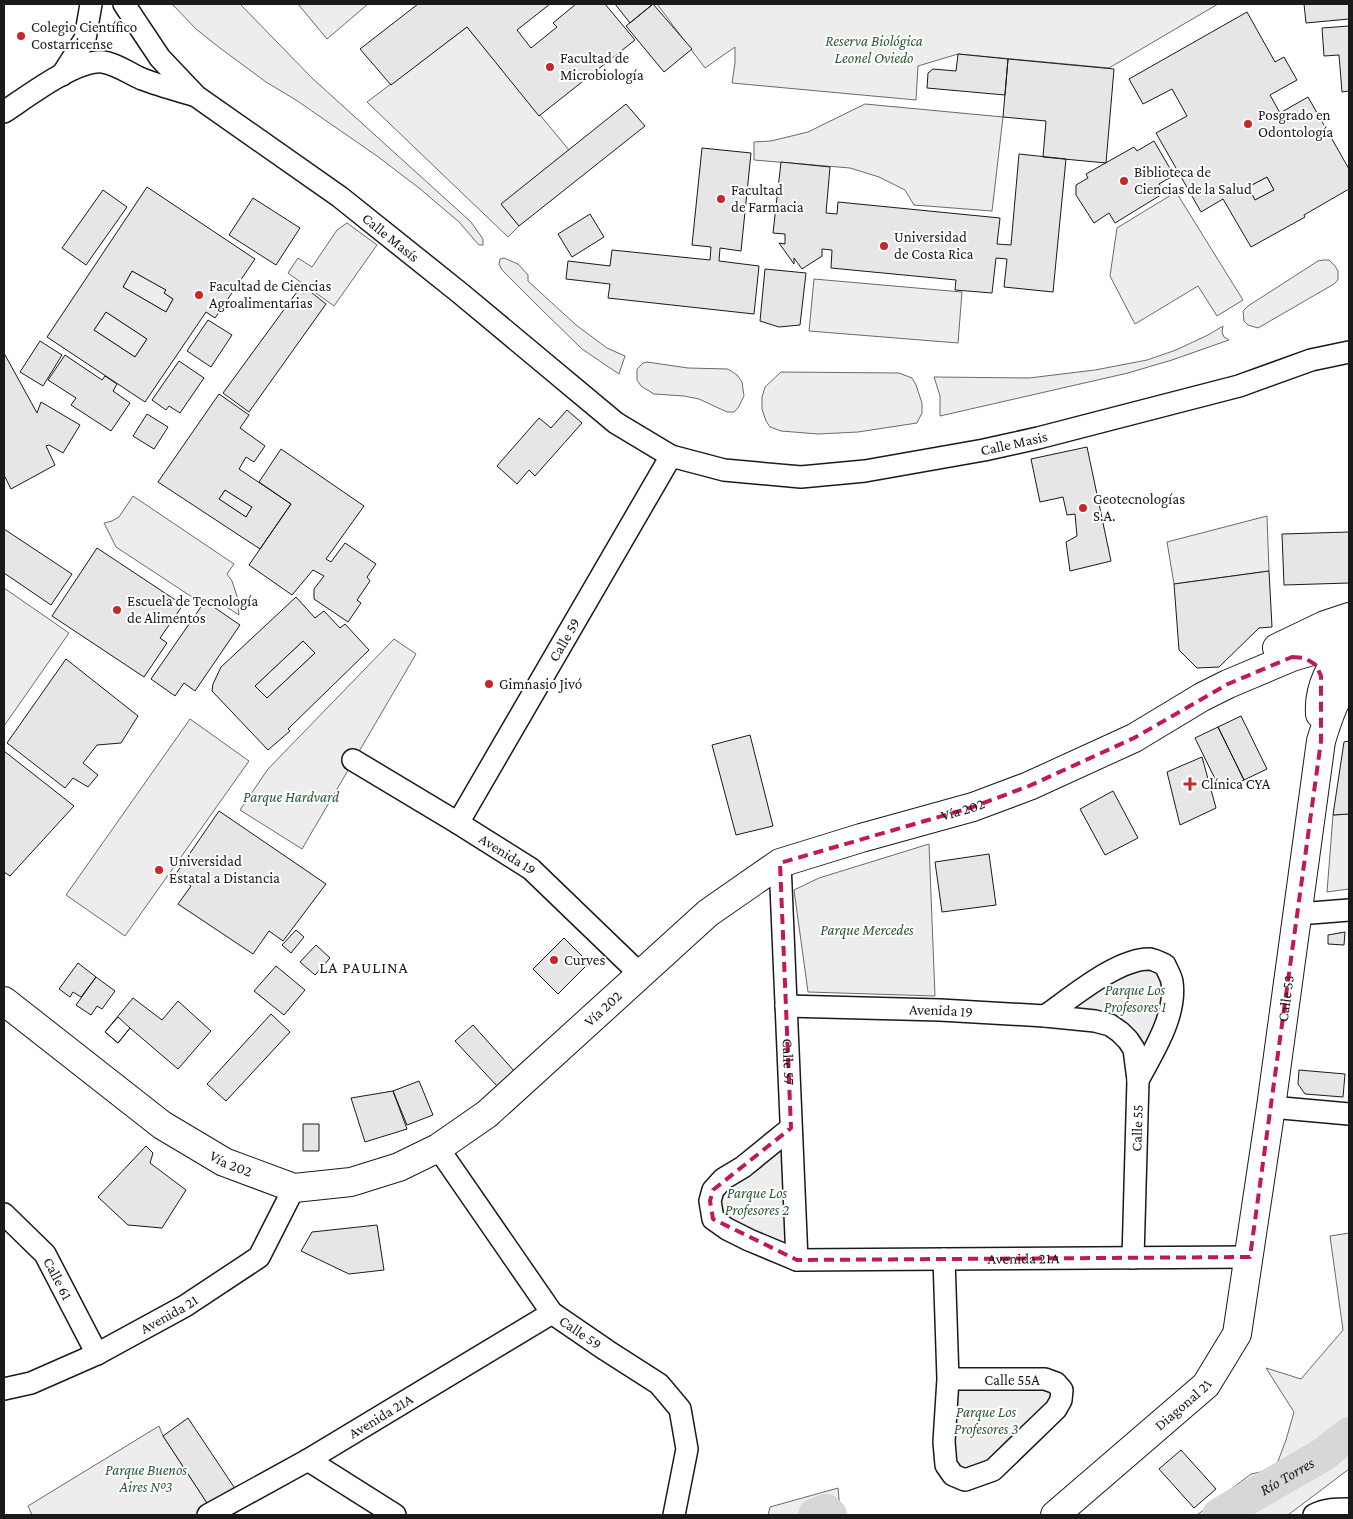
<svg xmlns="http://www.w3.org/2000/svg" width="1353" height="1519" font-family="'Crimson Pro',serif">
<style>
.built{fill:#ededed;stroke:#6a6a6a}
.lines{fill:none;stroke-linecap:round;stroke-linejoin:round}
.river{stroke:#d7d7d7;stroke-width:34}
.building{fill:#e6e6e6;stroke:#1a1a1a;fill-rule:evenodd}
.minor-casing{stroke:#1a1a1a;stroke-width:24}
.major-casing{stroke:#1a1a1a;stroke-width:30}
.minor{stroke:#fff;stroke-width:21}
.major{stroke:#fff;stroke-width:28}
.marked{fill:none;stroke:#c2185b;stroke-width:4;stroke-dasharray:10 6;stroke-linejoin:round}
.poi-dot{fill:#c62828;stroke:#fff;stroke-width:2}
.labels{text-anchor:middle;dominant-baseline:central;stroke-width:4;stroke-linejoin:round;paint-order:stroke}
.poi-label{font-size:15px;fill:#1a1a1a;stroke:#fff;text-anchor:start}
.park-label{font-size:15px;font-style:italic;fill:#2b5a34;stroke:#fff}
.street-label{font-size:15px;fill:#1a1a1a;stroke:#fff}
.neighbourhood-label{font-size:16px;letter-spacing:1px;fill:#1a1a1a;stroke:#fff}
.water-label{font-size:16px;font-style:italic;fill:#1a1a1a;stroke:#fff}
</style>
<rect width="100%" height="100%" fill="#fff"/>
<path class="built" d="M172 4H240L312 78 471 222 483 239V245H479L459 222 419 188 377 156 296 100 266 82 220 48 196 29Z
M298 4H368L327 39Z
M657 4H1218L1109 68 958 54 918 66 916 100 732 83 735 63V47L705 68Z
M467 27 569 150 502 205 519 226 508 237 367 102Z
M865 104 1003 117 992 211 914 205 905 190 879 177 850 168 754 160V142L771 141 808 132Z
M1267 177 1274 190 1255 200 1248 187Z
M1176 192 1243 300 1217 316 1198 286 1135 324 1110 276 1117 228Z
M347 223 377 245 334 306 288 273 298 258 312 267 337 230Z
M504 258 518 264 528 275V281L576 325 607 348 625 356 619 374 582 349 539 307 502 270 499 264 500 259Z
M1323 260H1329L1335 266 1338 271V280L1334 284 1258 328 1248 325 1244 321 1243 311 1248 306 1318 261Z
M132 271 166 290 164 293 173 299 166 312 123 287Z
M814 279 962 292 958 343 809 331Z
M106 312 147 339 135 357 94 330Z
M1223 326 1222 332 1224 337 1229 340 1172 360 1128 373 940 416V396L934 377 1029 378 1095 370 1147 360 1176 350 1208 335Z
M647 362 688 368 728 369 737 375 742 382 744 396 738 408 734 412H727L699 399 684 396 654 394 641 386 637 380V369L643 363Z
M781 372 899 373 912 378 916 385 922 403V413L917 423 858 432 818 434 781 431 770 427 766 421 762 409V397L765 387Z
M225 490 252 507 246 517 219 499Z
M133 496 234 564 227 574 232 581 237 596 239 615 214 599H195L116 547 104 523 112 521 119 517Z
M1267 516 1269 571 1174 584 1167 542Z
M4 588 69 633 4 726Z
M394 639 416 654 302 849 240 810 268 769Z
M303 641 315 653 267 698 255 686Z
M190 719 249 761 125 936 66 895Z
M1349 814V889L1327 892 1333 815Z
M929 844 935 996 808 992 794 890 819 878Z
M1151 959 1172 981 1138 1080 1128 1040 1045 1016Z
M791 1128 797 1260 727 1229 713 1190Z
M1349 1233V1469L1288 1515H1197L1251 1474 1275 1469 1286 1440 1294 1412 1266 1368 1301 1379 1343 1330 1330 1236Z
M948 1379H1045L1061 1400 965 1480 944 1442Z
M159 1426 163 1436 211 1509 201 1515H32L28 1506Z
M838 1488 840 1509 847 1515H768L770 1507Z"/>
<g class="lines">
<g class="river">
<path d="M815 1515 826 1511 830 1515"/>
<path id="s1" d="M1219 1515 1324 1454 1349 1434"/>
</g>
</g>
<path class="building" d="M418 4H550L517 30 531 48 557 27 553 23 576 4H605L635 40 539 116 467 27 391 85 360 49Z
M615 4H653L630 23Z
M653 4 692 49 664 72 626 26Z
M1304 4H1349V19L1306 23Z
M1247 12 1275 62 1284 57 1297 80 1270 95 1280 113 1308 97 1349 169V189L1304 215 1305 217 1251 247 1223 199 1201 212 1156 133 1187 116 1172 89 1143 104 1129 79ZM1267 177 1274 190 1255 200 1248 187Z
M1349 26V91L1342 92 1339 55 1324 56 1322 28Z
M958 54 1008 59 1005 95 927 88 928 73 933 69 956 71Z
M1008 59 1114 69 1106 163 1043 157 1046 121 1003 117Z
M626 104 645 126 519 226 501 204Z
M1154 141 1172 172 1171 177 1159 184 1164 193 1115 223 1109 213 1094 223 1076 195V185L1088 178 1086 174 1134 147 1137 151Z
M702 148 751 153 741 251 720 248 719 261 759 266 754 314 608 298 610 284 566 279 568 261 610 266 612 250 710 260 711 247 692 245Z
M1019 154 1066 159 1053 292 1004 287 1007 259 996 258 992 293 955 290 956 280 831 268 832 250 822 249V256L802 269 794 258V264L779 243 785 244V234L773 233 781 162 830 167 826 213 837 214 838 202 1000 218 997 244 1011 245Z
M147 187 255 259 215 318 206 312 145 402 47 337ZM132 271 166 290 164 293 173 299 166 312 123 287ZM106 312 147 339 135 357 94 330Z
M103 190 127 207 86 265 62 248Z
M253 198 300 228 276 265 229 235Z
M590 214 604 237 572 257 558 234Z
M765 269 806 273 800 325 779 327 760 321Z
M302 285 326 304 249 412 223 393Z
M208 320 232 335 211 367 187 351Z
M40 341 62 355 43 386 20 372Z
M4 353 37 413 41 402 80 425 63 453 49 445 46 446 55 465 11 489 4 475Z
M65 355 102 380 105 376 117 384 113 391 130 403 111 431 71 405 76 398 48 380Z
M179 361 204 378 180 413 169 406 166 410 152 400Z
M219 394 249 415 240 428 265 446 254 462 246 457 239 469 291 504 260 549 158 482ZM225 490 252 507 246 517 219 499Z
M567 410 582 423 535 476 529 470 517 484 497 466 539 418 551 428Z
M147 414 168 427 154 449 133 436Z
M1087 447 1111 561 1070 571 1066 542 1077 536 1075 514 1067 515 1063 497 1040 502 1031 459Z
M281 449 364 506 326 559 331 562 345 543 376 564 367 577 370 581 357 600 361 603 348 622 314 599V589L324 576 313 570 292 595 249 565 291 504 259 482Z
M4 529 72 574 51 605 4 573Z
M1349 532V583L1284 585 1282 534Z
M97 548 183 605 160 638 167 643 144 677 52 616Z
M1269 571 1272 627 1259 628 1219 667 1197 668 1179 650 1174 584Z
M296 597 315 618 324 611 340 628 345 624 369 650 288 729 290 731 268 750 212 691 213 684 221 667ZM303 641 315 653 267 698 255 686Z
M205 601 240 625 195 691 184 683 175 696 151 679Z
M66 659 138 716 121 743 97 745 83 763 98 775 88 787 73 778 65 788 7 743Z
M1241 716 1267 769 1244 780 1218 727Z
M1218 727 1244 780 1221 791 1195 738Z
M750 735 773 826 736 835 712 745Z
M1349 741V814L1333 815 1344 742Z
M4 751 74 806 10 876 4 872Z
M1202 757 1216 808 1180 825 1167 772Z
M1113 791 1138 838 1105 855 1080 809Z
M219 811 326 884 283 941 269 931 253 954 178 904 191 886 175 875Z
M989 854 996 905 942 912 935 862Z
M296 930 304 937 291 953 282 945Z
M1345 932 1344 945 1328 944V935Z
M564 938 589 963 558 994 533 969Z
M316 945 330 958 315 975 300 962Z
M78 963 96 977 81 997 73 992 70 997 59 989Z
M276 966 305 990 284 1015 254 991Z
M96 977 115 991 102 1009 97 1006 91 1015 76 1005Z
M133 998 162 1020 178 1001 211 1031 178 1069 130 1028 118 1043 105 1032Z
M271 1014 290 1032 226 1101 207 1084Z
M118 1017 130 1028 118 1043 105 1032Z
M473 1025 515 1072 498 1087 455 1041Z
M1299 1070 1345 1074 1343 1097 1305 1094 1298 1084Z
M419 1081 433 1115 407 1125 393 1091Z
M393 1091 407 1129 365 1142 351 1098Z
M303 1124H319V1151H303Z
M146 1146 153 1153 150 1163 186 1190 162 1228 128 1225 98 1197Z
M377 1225 384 1270 349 1274 301 1251 312 1232Z
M188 1418 238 1493 211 1509 163 1436Z
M1181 1450 1216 1489 1194 1508 1159 1469Z"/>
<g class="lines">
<defs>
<g id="minor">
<path id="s2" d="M124 4 160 58 196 96 340 197 460 293 616 423 671 456 724 470 801 477 865 471 984 450 1038 438 1239 386 1311 360 1349 352"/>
<path d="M62 75 85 39 91 4"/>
<path d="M4 112C27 97 76 59 103 62 117 64 128 73 142 79 158 85 176 90 193 95"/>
<path id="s3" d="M353 760 458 823 531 869 641 975"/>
<path id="s4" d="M458 823 671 456"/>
<path id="s5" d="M780 863 797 1260"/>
<path d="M1298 914 1349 910"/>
<path id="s6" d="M786 1006 940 1010 1045 1016 1095 1021 1110 1025 1120 1032 1128 1040 1134 1049 1138 1080 1133 1258"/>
<path d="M1045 1016C1071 998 1118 958 1150 959 1155 960 1161 963 1165 965 1167 970 1171 976 1172 982 1177 1015 1153 1052 1138 1080"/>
<path d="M1271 1107 1349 1114"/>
<path id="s7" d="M791 1128 743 1167 723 1179 713 1190 710 1201 713 1219 727 1229 749 1240 797 1260 1250 1257"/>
<path id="s8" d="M438 1148 552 1313 606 1350 659 1384 680 1409 687 1449 674 1515"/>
<path id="s9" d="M4 1214 45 1254 97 1354"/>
<path d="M944 1259 948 1379 944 1442 946 1465 953 1475 965 1480 993 1470 1056 1409 1061 1400 1062 1390 1056 1383 1045 1379H948"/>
<path id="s10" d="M4 1389 31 1383 97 1354 185 1306 259 1257 294 1188"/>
<path d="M308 1460 395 1515"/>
<path id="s11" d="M208 1515 308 1460 552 1313"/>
<path d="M1314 1515C1326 1509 1336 1509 1349 1509"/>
</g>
<g id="major">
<path d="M1277 648 1325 625 1349 617"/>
<path d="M1320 714C1318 686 1332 664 1349 642"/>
<path id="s12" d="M4 1001 162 1125 224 1162 294 1188 351 1182 399 1167 438 1148 487 1114 708 913 780 863 861 838 973 807 1029 786 1134 738 1202 697 1228 684 1292 657 1349 640"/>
<path id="s13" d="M1055 1515 1206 1385 1237 1334 1271 1107 1321 741C1328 718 1335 697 1349 678"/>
</g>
</defs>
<use href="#minor" class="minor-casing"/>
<use href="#major" class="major-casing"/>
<use href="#minor" class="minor"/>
<use href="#major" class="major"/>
</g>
<path class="marked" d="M1292 657 1305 658 1316 665 1321 676V741L1250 1257 797 1260 713 1219 710 1201 713 1190 791 1128 780 863 973 807 1029 786 1134 738 1228 684Z"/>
<g class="poi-dot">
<circle cx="21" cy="36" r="5"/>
<circle cx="550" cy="67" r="5"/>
<circle cx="1248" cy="124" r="5"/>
<circle cx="1124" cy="181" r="5"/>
<circle cx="721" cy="199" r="5"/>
<circle cx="884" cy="246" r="5"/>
<circle cx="199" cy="295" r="5"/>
<circle cx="1083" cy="508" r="5"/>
<circle cx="117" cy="610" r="5"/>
<circle cx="489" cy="684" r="5"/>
<path d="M1187.5 776.5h5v5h5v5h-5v5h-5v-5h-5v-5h5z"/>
<circle cx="159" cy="870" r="5"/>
<circle cx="554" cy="960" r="5"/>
</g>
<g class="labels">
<g class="poi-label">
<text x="31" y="27">Colegio Científico<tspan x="31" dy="17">Costarricense</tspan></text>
<text x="560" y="58">Facultad de<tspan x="560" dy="17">Microbiología</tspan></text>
<text x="1258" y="115">Posgrado en<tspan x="1258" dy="17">Odontología</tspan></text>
<text x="1134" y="172">Biblioteca de<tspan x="1134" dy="17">Ciencias de la Salud</tspan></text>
<text x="731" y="190">Facultad<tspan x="731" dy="17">de Farmacia</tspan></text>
<text x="894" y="237">Universidad<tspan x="894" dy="17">de Costa Rica</tspan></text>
<text x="209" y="286">Facultad de Ciencias<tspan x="209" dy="17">Agroalimentarias</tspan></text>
<text x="1093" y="499">Geotecnologías<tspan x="1093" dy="17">S.A.</tspan></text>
<text x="127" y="601">Escuela de Tecnología<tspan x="127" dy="17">de Alimentos</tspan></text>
<text x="499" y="684">Gimnasio Jivó</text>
<text x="1201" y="784">Clínica CYA</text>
<text x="169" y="861">Universidad<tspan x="169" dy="17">Estatal a Distancia</tspan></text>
<text x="564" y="960">Curves</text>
</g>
<g class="park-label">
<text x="874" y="41">Reserva Biológica<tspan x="874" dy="17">Leonel Oviedo</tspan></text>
<text x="291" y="797">Parque Hardvard</text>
<text x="867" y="930">Parque Mercedes</text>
<text x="1135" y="990">Parque Los<tspan x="1135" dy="17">Profesores 1</tspan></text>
<text x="757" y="1193">Parque Los<tspan x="757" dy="17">Profesores 2</tspan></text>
<text x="986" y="1412">Parque Los<tspan x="986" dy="17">Profesores 3</tspan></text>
<text x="146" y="1470">Parque Buenos<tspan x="146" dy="17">Aires Nº3</tspan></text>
</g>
<g class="street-label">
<text stroke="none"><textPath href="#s2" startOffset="358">Calle Masís</textPath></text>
<text stroke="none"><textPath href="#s2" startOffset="1062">Calle Masis</textPath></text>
<text stroke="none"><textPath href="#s4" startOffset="212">Calle 59</textPath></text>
<text stroke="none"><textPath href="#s12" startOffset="1135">Vía 202</textPath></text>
<text stroke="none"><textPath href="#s3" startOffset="181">Avenida 19</textPath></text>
<text stroke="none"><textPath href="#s13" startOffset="598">Calle 53</textPath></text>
<text stroke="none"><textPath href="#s12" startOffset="715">Vía 202</textPath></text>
<text stroke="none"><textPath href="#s6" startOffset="155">Avenida 19</textPath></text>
<text stroke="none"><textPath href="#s5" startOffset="199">Calle 57</textPath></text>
<text transform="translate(1137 1128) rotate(-88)">Calle 55</text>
<text stroke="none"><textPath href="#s12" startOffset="280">Vía 202</textPath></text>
<text stroke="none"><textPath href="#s7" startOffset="450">Avenida 21A</textPath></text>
<text stroke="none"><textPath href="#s9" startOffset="85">Calle 61</textPath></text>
<text stroke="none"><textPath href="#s10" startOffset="182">Avenida 21</textPath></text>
<text stroke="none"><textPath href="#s8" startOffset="235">Calle 59</textPath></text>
<text x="1012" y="1380">Calle 55A</text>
<text stroke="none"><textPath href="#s13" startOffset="169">Diagonal 21</textPath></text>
<text stroke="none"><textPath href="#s11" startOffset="199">Avenida 21A</textPath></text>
</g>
<g class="neighbourhood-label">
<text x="364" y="967">LA PAULINA</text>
</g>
<g class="water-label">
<text stroke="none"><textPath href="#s1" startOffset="78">Río Torres</textPath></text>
</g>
</g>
<rect width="1353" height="1519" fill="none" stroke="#1a1a1a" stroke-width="10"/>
</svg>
